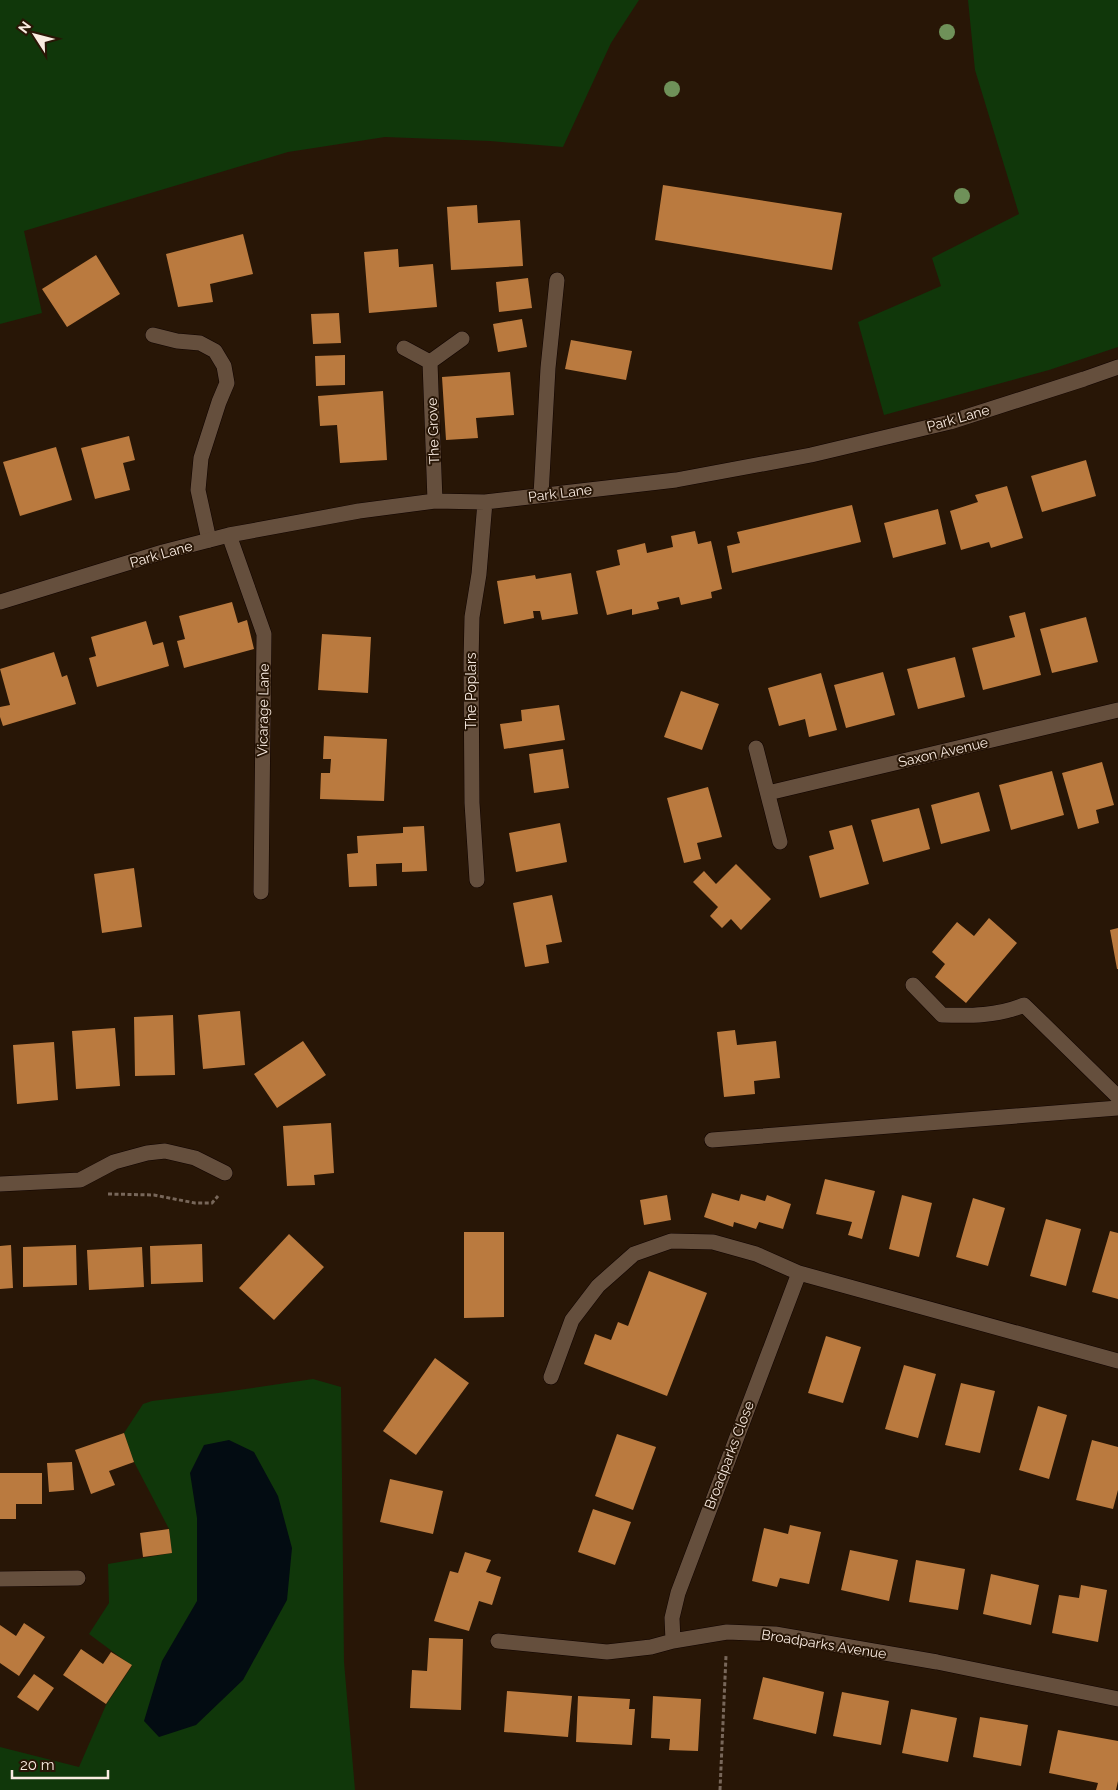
<svg xmlns="http://www.w3.org/2000/svg" width="1118" height="1790" font-family="Raleway,sans-serif">
<style>
.green{fill:#10370a}
.water{fill:#030c12}
.building{fill:#ba7a3f}
.lines{fill:none;stroke-linecap:round;stroke-linejoin:round}
.lane-casing{stroke:#100300;stroke-width:16}
.street-casing{stroke:#100300;stroke-width:16}
.path{stroke:#78675a;stroke-width:3;stroke-dasharray:4 2.5;stroke-linecap:butt}
.lane{stroke:#654f3d;stroke-width:15}
.street{stroke:#654f3d;stroke-width:15}
.tree{fill:#6f9159}
.labels{text-anchor:middle;dominant-baseline:central;stroke-width:4;stroke-linejoin:round;paint-order:stroke}
.street-label{font-size:14px;fill:#f9ebe1;stroke:#281606}
</style>
<rect width="100%" height="100%" fill="#281606"/>
<path class="green" d="M0 0H639L611 43 563 147 490 141 385 137 288 152 24 231 42 313 0 324Z
M968 0H1118V347L1049 370 884 415 858 322 941 286 932 258 1019 214 975 70Z
M313 1379 341 1387 344 1662 355 1790H0V1747L79 1767 106 1705 132 1666 89 1634 109 1603 108 1564 172 1553 169 1529 134 1462 124 1433 143 1404 152 1401 218 1393Z"/>
<path class="water" d="M229 1440 254 1452 278 1496 292 1548 287 1600 243 1680 196 1725 159 1737 144 1721 162 1661 197 1601V1518L190 1473 204 1445Z"/>
<path class="building" d="M663 185 842 213 832 270 655 240Z
M477 205 478 223 520 220 523 266 451 270 447 207Z
M243 234 253 274 210 284 213 302 178 307 166 254Z
M398 249 399 267 433 264 437 307 369 313 364 252Z
M96 255 120 294 67 327 42 289Z
M528 278 532 308 499 312 496 282Z
M339 313 341 343 313 344 311 314Z
M522 319 527 347 498 352 493 324Z
M571 340 632 351 626 380 565 369Z
M345 355V385L316 386 315 356Z
M510 372 514 415 476 418 478 438 446 440 442 377Z
M383 391 387 460 340 463 337 425 320 426 318 396Z
M129 436 135 460 123 463 130 490 95 499 81 448Z
M56 447 72 500 20 516 3 462Z
M1086 460 1096 496 1042 512 1031 476Z
M1007 486 1023 538 991 548 989 542 961 550 950 511 978 502 975 495Z
M852 505 861 542 732 573 727 546 740 543 737 532Z
M938 509 946 544 893 558 884 523Z
M695 531 698 544 711 541 722 589 711 592 712 598 681 605 679 597 657 602 659 609 632 615V609L607 615 596 571 620 565 617 550 645 543 647 553 673 547 671 536Z
M571 573 578 614 542 620 540 611H533L534 618 504 624 497 581 535 575 536 579Z
M232 602 238 623 247 620 254 649 184 668 177 641 185 639 179 616Z
M1025 612 1041 675 983 690 972 648 1015 637 1009 616Z
M1086 617 1098 662 1052 673 1040 629Z
M146 621 153 645 163 642 169 666 97 687 89 658 96 656 91 637Z
M322 634 371 637 368 693 318 690Z
M54 652 62 677 67 675 76 704 3 726 0 717V707L10 705 0 669Z
M955 657 965 697 918 709 907 669Z
M883 672 895 715 846 728 834 685Z
M821 673 837 730 809 737 805 719 779 726 768 688Z
M681 691 719 704 702 750 664 737Z
M559 705 565 740 504 749 500 724 522 721 521 710Z
M324 736 387 739 384 801 320 799 321 773H330L331 759H323Z
M563 749 569 788 534 793 529 754Z
M1102 762 1114 805 1096 810 1099 823 1078 829 1062 773Z
M1052 771 1064 815 1011 830 999 785Z
M708 787 722 837 697 843 701 859 684 863 667 798Z
M979 792 990 831 941 844 931 805Z
M919 808 930 849 883 862 871 820Z
M560 823 567 862 516 872 509 833Z
M852 825 869 884 820 898 809 856 834 849 829 831Z
M424 826 427 871 402 872V863L376 864 377 886 349 887 347 854 358 853 357 836 403 833V827Z
M736 864 771 899 741 930 731 919 722 928 710 916 718 907 693 882 704 871 716 884Z
M134 868 142 927 102 933 94 874Z
M552 895 562 942 546 945 549 963 525 967 513 903Z
M989 918 1017 943 966 1003 935 977 945 964 932 952 957 922 974 936Z
M1118 928V969H1117L1110 930Z
M240 1011 245 1065 203 1069 198 1015Z
M173 1015 175 1075 135 1076 134 1017Z
M115 1028 120 1086 76 1089 72 1031Z
M735 1030 737 1045 776 1041 780 1078 754 1081 755 1094 724 1097 717 1032Z
M303 1041 326 1075 277 1108 254 1074Z
M54 1042 58 1100 17 1104 13 1045Z
M331 1123 334 1173 314 1175 315 1185 287 1186 283 1126Z
M825 1179 875 1191 862 1239 848 1235 852 1222 816 1214Z
M712 1193 739 1201 741 1194 765 1201 767 1195 791 1204 783 1229 759 1222 756 1229 734 1222 733 1227 704 1217Z
M667 1195 671 1220 644 1225 640 1200Z
M902 1195 932 1203 919 1257 889 1249Z
M973 1198 1005 1208 988 1266 956 1257Z
M1046 1219 1081 1229 1066 1286 1030 1276Z
M1110 1231 1118 1233V1299L1092 1292Z
M464 1232H504V1317L464 1318Z
M289 1234 324 1267 274 1320 239 1288Z
M202 1244 203 1282 151 1284 150 1246Z
M11 1245 13 1288 0 1289V1246Z
M76 1245 77 1285 23 1287V1247Z
M142 1247 144 1287 89 1290 87 1250Z
M649 1271 707 1293 667 1396 584 1364 595 1334 611 1340 618 1322 628 1326Z
M826 1336 861 1347 843 1403 808 1393Z
M435 1358 469 1383 416 1455 383 1431Z
M904 1365 936 1374 918 1438 885 1429Z
M961 1383 995 1391 980 1453 945 1445Z
M1038 1406 1067 1415 1049 1479 1019 1470Z
M124 1433 134 1462 109 1471 115 1485 91 1494 75 1450Z
M617 1434 656 1447 633 1510 595 1496Z
M1092 1440 1118 1447V1490L1113 1509 1076 1500Z
M72 1462 74 1490 49 1492 47 1463Z
M0 1473H42V1504H16V1519H0Z
M390 1479 443 1491 433 1534 380 1522Z
M593 1509 631 1522 615 1565 578 1552Z
M790 1525 821 1532 809 1584 780 1578 777 1587 752 1581 764 1528 788 1534Z
M169 1529 172 1553 143 1557 140 1533Z
M850 1550 898 1560 889 1601 841 1590Z
M465 1552 491 1560 486 1572 501 1577 492 1605 479 1601 469 1631 434 1621 450 1571 458 1573Z
M916 1560 965 1569 958 1610 909 1602Z
M991 1574 1039 1585 1031 1625 983 1614Z
M1081 1585 1107 1590 1098 1642 1052 1633 1059 1595 1079 1598Z
M24 1623 45 1637 19 1676 0 1663V1625L16 1636Z
M429 1638 463 1639 461 1710 410 1708 412 1670 427 1671Z
M81 1649 103 1664 111 1652 132 1665 106 1704 63 1675Z
M34 1674 54 1688 38 1711 17 1697Z
M763 1677 824 1692 816 1734 753 1719Z
M507 1691 572 1696 568 1737 504 1732Z
M842 1692 889 1701 881 1745 833 1736Z
M578 1696 630 1699 629 1709H635L632 1745 576 1742Z
M653 1696 701 1699 698 1751 669 1750 670 1739 651 1738Z
M911 1709 957 1718 948 1762 902 1753Z
M980 1717 1028 1725 1021 1766 973 1757Z
M1058 1730 1118 1741V1781L1116 1790H1096L1098 1783 1049 1773Z"/>
<g class="lines">
<defs>
<path id="lane" d="M153 335 177 341 200 343 215 351 224 366 227 383 219 402 201 458 198 490 209 540
M541 495 548 368 557 280
M913 985 942 1015C970 1016 998 1016 1024 1005L1118 1097
M712 1140 1118 1108"/>
<path id="street" d="M404 348 430 362
M435 501 430 362 462 339
M229 535 264 634 261 892
M0 602 163 552 229 535 359 511 435 501 485 502 676 480 811 455 950 422 1084 379 1118 367
M756 748 780 842
M768 793 1118 710
M477 880 472 803 471 662 472 617 479 574 485 502
M0 1184 80 1180 114 1162 147 1153 165 1151 195 1158 225 1173
M551 1377 572 1320 598 1286 634 1254 671 1241 713 1242 756 1254 799 1273 1118 1361
M0 1579 78 1578
M498 1641 607 1652 651 1647 673 1641 727 1632 775 1634 937 1662 1118 1699
M673 1641 672 1618 678 1593 799 1273"/>
</defs>
<use href="#lane" class="lane-casing"/>
<use href="#street" class="street-casing"/>
<path class="path" d="M108 1194 154 1195 195 1203H212L218 1196
M720 1790 726 1656"/>
<use href="#lane" class="lane"/>
<use href="#street" class="street"/>
</g>
<g class="tree">
<circle cx="947" cy="32" r="8"/>
<circle cx="672" cy="89" r="8"/>
<circle cx="962" cy="196" r="8"/>
</g>
<g class="labels">
<g class="street-label">
<text transform="translate(958 418) rotate(-16)">Park Lane</text>
<text transform="translate(433 431) rotate(-92)">The Grove</text>
<text transform="translate(560 493) rotate(-7)">Park Lane</text>
<text transform="translate(161 554) rotate(-16)">Park Lane</text>
<text transform="translate(471 691) rotate(-90)">The Poplars</text>
<text transform="translate(263 710) rotate(-89)">Vicarage Lane</text>
<text transform="translate(943 752) rotate(-13)">Saxon Avenue</text>
<text transform="translate(729 1455) rotate(-69)">Broadparks Close</text>
<text transform="translate(824 1644) rotate(9)">Broadparks Avenue</text>
</g>
</g>
<g transform="translate(35 35) rotate(306)" stroke="#281606" stroke-width="4" paint-order="stroke">
<path d="M0-4L9 19L0 12L-9 19Z" fill="#f9ebe1"/>
<text y="-8" font-size="14" font-weight="bold" text-anchor="middle" fill="#f9ebe1">N</text>
</g>
<path d="M12 1770v8h96v-8" fill="none" stroke="#f9ebe1" stroke-width="2.5"/>
<text x="20" y="1770" font-size="15" fill="#f9ebe1" stroke="#281606" stroke-width="4" paint-order="stroke">20 m</text>
</svg>
